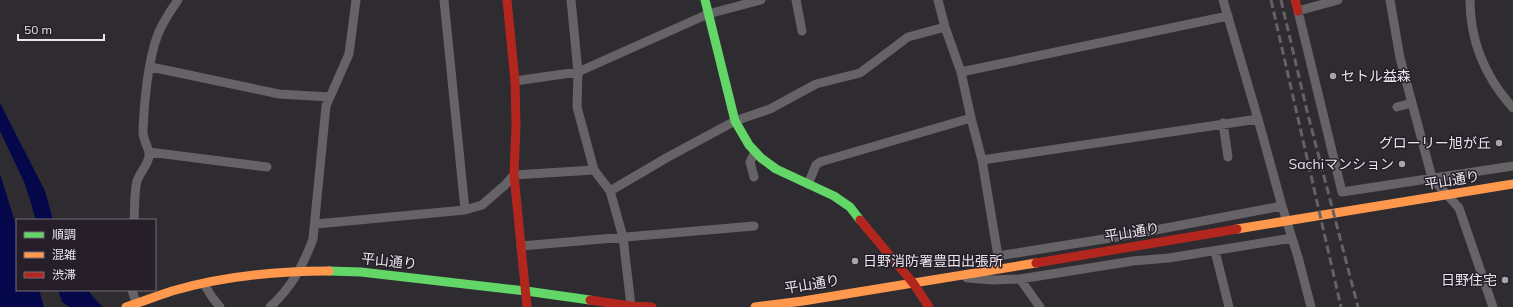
<svg xmlns="http://www.w3.org/2000/svg" width="1513" height="307" font-family="Mulish,'Noto Sans JP',sans-serif">
<style>
.water{fill:#04084a}
.lines{fill:none;stroke-linecap:round;stroke-linejoin:round}
.street{stroke:#666367;stroke-width:9}
.fast{stroke:#63d668;stroke-width:9}
.slow{stroke:#ff974d;stroke-width:9}
.jam{stroke:#b3261e;stroke-width:9}
.rail{stroke:#656267;stroke-width:3;stroke-dasharray:8 4;stroke-linecap:butt}
.poi-dot{fill:#a8a4aa;stroke:#261f29;stroke-width:1.5}
.labels{text-anchor:middle;dominant-baseline:central;stroke-width:3;stroke-linejoin:round;paint-order:stroke}
.poi-label{font-size:14px;fill:#e9e5eb;stroke:#261f29;text-anchor:end}
.street-label{font-size:14px;fill:#e9e5eb;stroke:#261f29}
</style>
<rect width="100%" height="100%" fill="#2e2b31"/>
<path class="water" d="M0 103 45 191 53 220H36L25 184 0 131Z
M0 174 17 228V290H39L44 307H0Z
M58 290H88L93 297 103 307H70L62 302Z"/>
<g class="lines">
<path class="street" d="M444 0 465 210
M571 0 578 72 577 107 594 170 610 191 623 237 631 306
M796 0 802 31
M938 0 945 27 961 72 971 118
M1223 0 1258 119 1282 206 1298 257 1311 307
M1338 0 1298 11 1342 192 1513 166
M1390 0 1400 58 1432 178 1459 208 1493 307
M1470 0C1470 41 1486 78 1513 108
M151 67 279 94 330 97
M961 72 1228 16
M515 81 578 72 708 14 761 0
M1397 107 1412 103
M1223 123 1228 157
M149 152 267 167
M982 160 998 256
M754 177 750 162 755 152
M808 184 816 165 820 162 971 118 982 160 1258 119
M610 191 668 157 735 121 770 109 816 84 860 73 908 37 945 27
M134 220C135 207 134 193 137 181 140 172 148 165 149 156 150 148 142 140 143 130 144 102 148 60 158 34 163 22 171 10 178 0
M316 224 465 210 482 205 505 185 514 175 594 170
M521 246 754 226
M1215 251 1229 307
M981 269 990 264 998 256 1129 235 1282 206
M967 278 993 280 1020 279 1133 261 1169 258 1292 238
M1020 279 1040 307
M204 284 212 297 220 307
M132 290 136 303
M270 307C291 288 303 266 313 239L326 106 349 54 356 0"/>
<path class="fast" d="M705 0 735 121 749 145 761 158 776 169 834 196 850 207 860 220
M329 271 361 272 526 291 590 300"/>
<path class="slow" d="M1237 229 1513 184
M126 307C141 302 157 296 172 291 223 276 277 271 329 271
M755 307 803 301 1036 263"/>
<path class="jam" d="M507 0 515 81 516 125 514 175 527 307
M1295 0 1298 11
M860 220 913 283 929 307
M1036 263 1237 229
M590 300 631 306 652 307"/>
<path class="rail" d="M1271 0 1341 307
M1281 0 1307 111 1358 307"/>
</g>
<g class="poi-dot">
<circle cx="1333" cy="76" r="4"/>
<circle cx="1499" cy="143" r="4"/>
<circle cx="1402" cy="164" r="4"/>
<circle cx="855" cy="261" r="4"/>
<circle cx="1505" cy="280" r="4"/>
</g>
<g class="labels">
<g class="poi-label">
<text x="1341" y="76" text-anchor="start">セトル益森</text>
<text x="1491" y="143">グローリー旭が丘</text>
<text x="1394" y="164">Sachiマンション</text>
<text x="863" y="261" text-anchor="start">日野消防署豊田出張所</text>
<text x="1497" y="280">日野住宅</text>
</g>
<g class="street-label">
<text transform="translate(1452 180) rotate(-9)">平山通り</text>
<text transform="translate(1132 232) rotate(-9)">平山通り</text>
<text transform="translate(389 261) rotate(6)">平山通り</text>
<text transform="translate(812 284) rotate(-9)">平山通り</text>
</g>
</g>
<rect x="16" y="219" width="140" height="72" fill="#261f29" stroke="#746e77"/>
<rect x="24" y="232" width="20" height="6" fill="#63d668" stroke="#746e77"/>
<text x="52" y="239" font-size="12" fill="#e9e5eb">順調</text>
<rect x="24" y="252" width="20" height="6" fill="#ff974d" stroke="#746e77"/>
<text x="52" y="259" font-size="12" fill="#e9e5eb">混雑</text>
<rect x="24" y="272" width="20" height="6" fill="#b3261e" stroke="#746e77"/>
<text x="52" y="279" font-size="12" fill="#e9e5eb">渋滞</text>
<path d="M18 34v6h86v-6" fill="none" stroke="#e9e5eb" stroke-width="2"/>
<text x="24" y="34" font-size="12" fill="#e9e5eb" stroke="#261f29" stroke-width="3" paint-order="stroke">50 m</text>
</svg>
